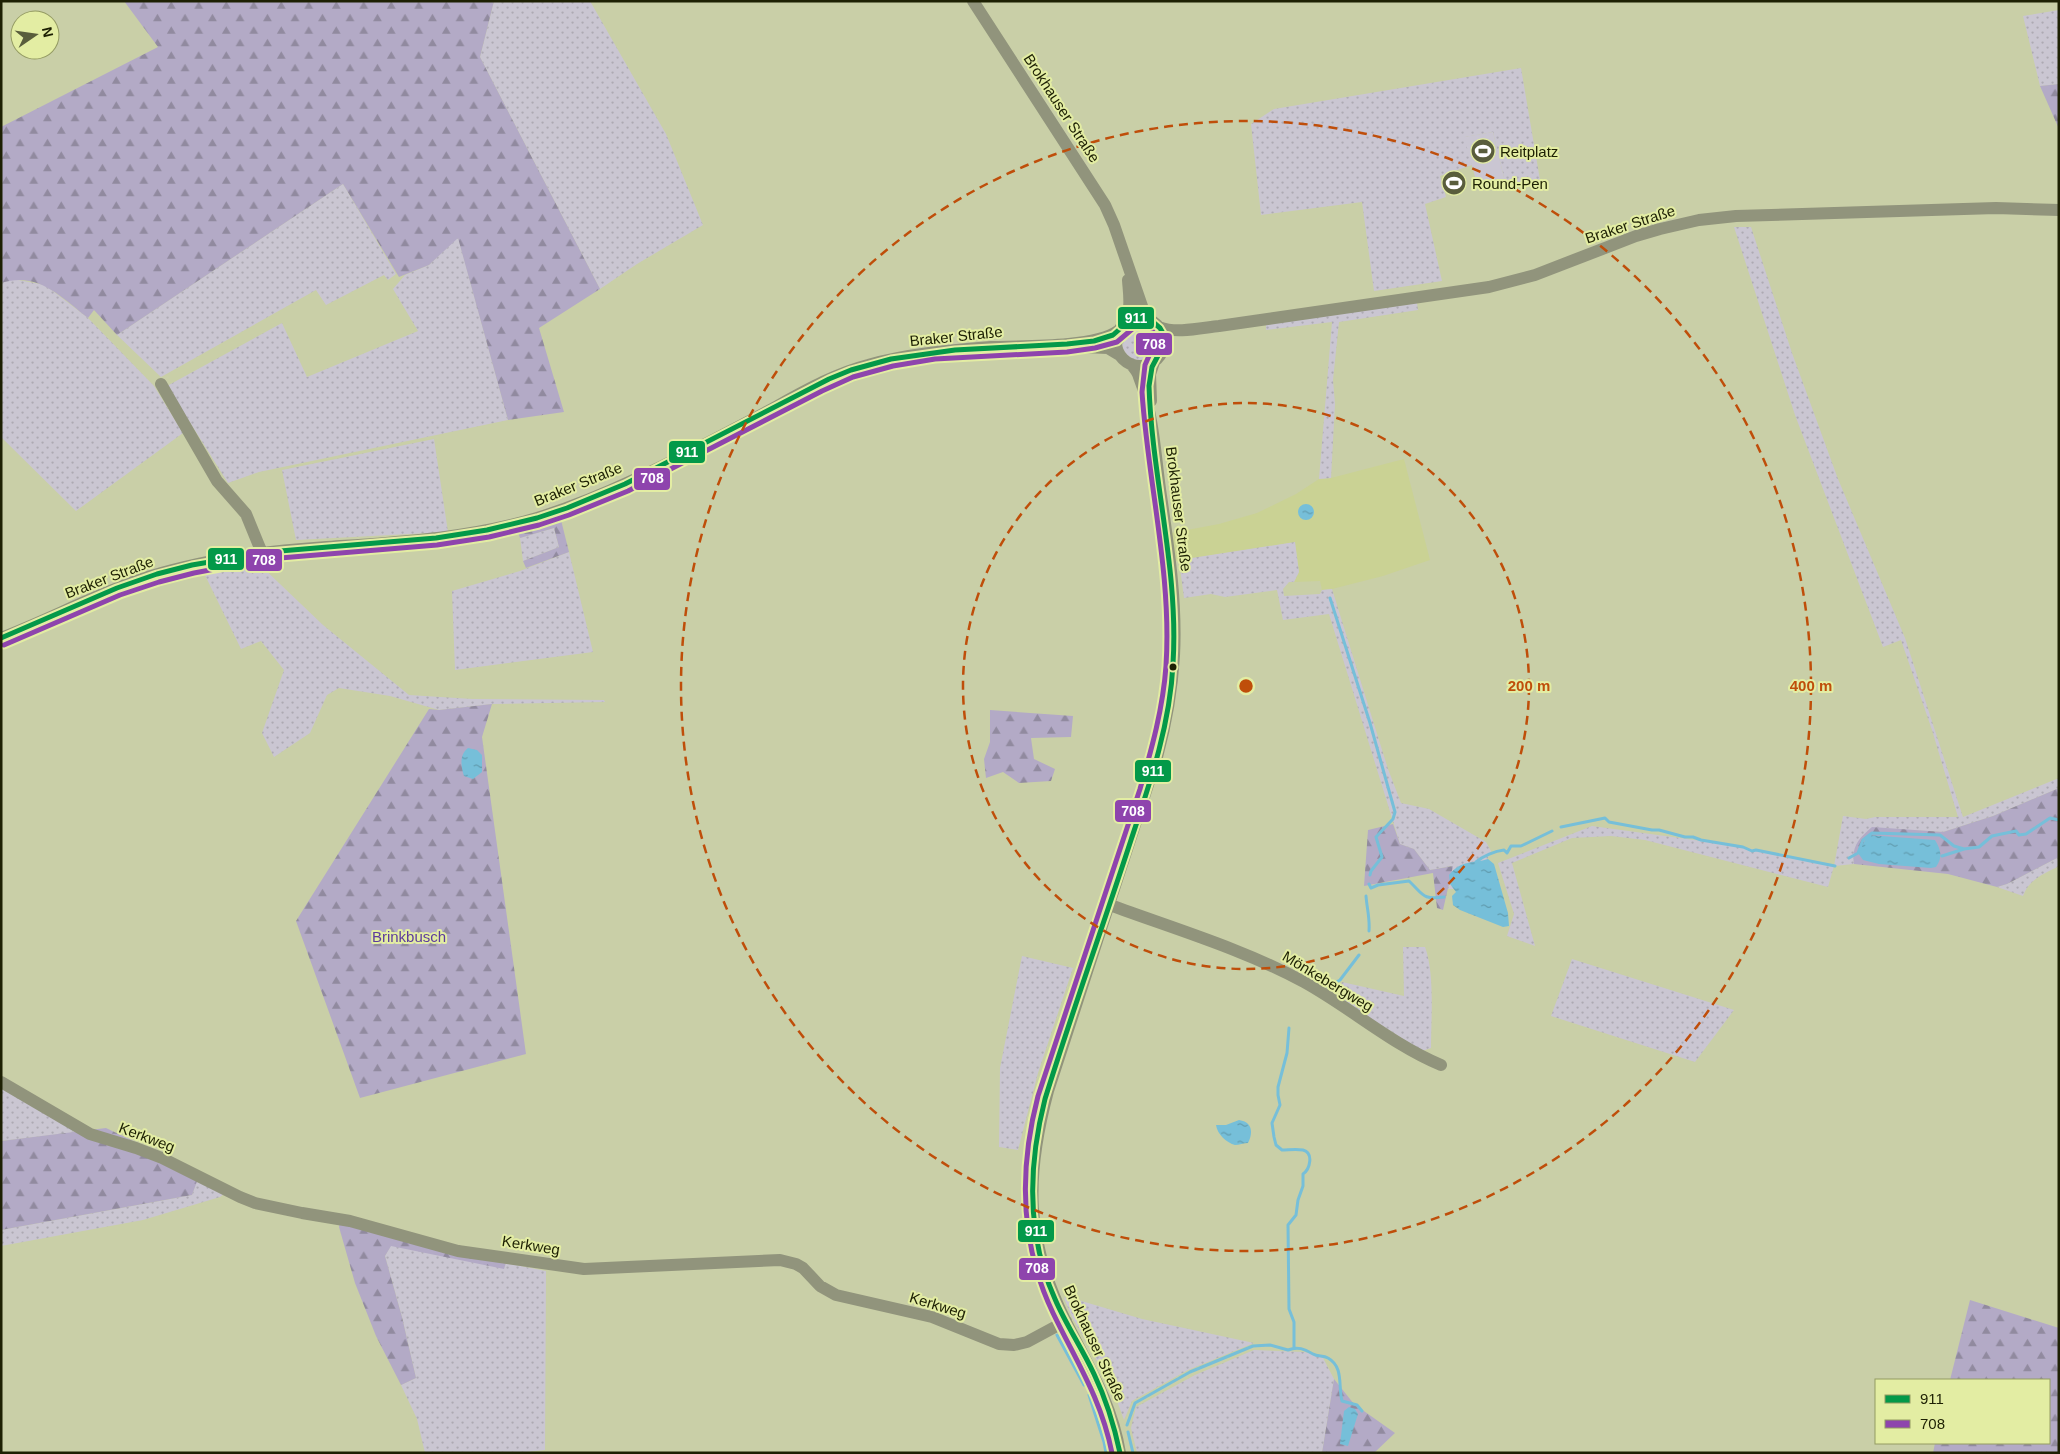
<svg xmlns="http://www.w3.org/2000/svg" width="2060" height="1454" font-family="Helvetica,sans-serif">
<style>
.built{fill:#cad294}
.grass{fill:url(#grass-dots)}
.forest{fill:url(#forest-firs)}
.pitch{fill:#cac6d2}
.water{fill:url(#water-ripples)}
.lines{fill:none;stroke-linecap:round;stroke-linejoin:round}
.stream{stroke:#76bfd9;stroke-width:3}
.minor{stroke:#91947c;stroke-width:12}
.bus-1-casing{stroke:#e3eda3;stroke-width:9}
.bus-2-casing{stroke:#e3eda3;stroke-width:9}
.bus-1{stroke:#039949;stroke-width:5}
.bus-2{stroke:#8e44ad;stroke-width:5}
.ring{fill:none;stroke:#bf4e0a;stroke-width:2.5;stroke-dasharray:9 6}
.bus-dot{fill:#1d2003;stroke:#e3eda3;stroke-width:2}
.labels{text-anchor:middle;dominant-baseline:central;stroke-width:4;stroke-linejoin:round;paint-order:stroke}
.street-label{font-size:15px;fill:#1d2003;stroke:#e3eda3}
.poi-label{font-size:15px;fill:#1d2003;stroke:#e3eda3;text-anchor:start}
.park-label{font-size:15px;fill:#5c3b9d;stroke:#e3eda3}
.centre{fill:#bf4e0a;stroke:#e3eda3;stroke-width:2.5}
.ring-label{font-size:15px;text-anchor:middle;font-weight:bold;fill:#bf4e0a;stroke:#e3eda3;stroke-width:4;stroke-linejoin:round;paint-order:stroke}
.line-badge{stroke:#e3eda3;stroke-width:2}
.badge-label{font-size:14px;text-anchor:middle;font-weight:bold;fill:#fff}
</style>
<defs>
<pattern id="grass-dots" width="8" height="8" patternUnits="userSpaceOnUse" patternTransform="scale(1.25)"><rect width="8" height="8" fill="#cac6d2"/><path d="M2 2h.1M6 6h.1" fill="none" stroke="#adaab3" stroke-width="1.8" stroke-linecap="round"/></pattern>
<pattern id="forest-firs" width="22" height="20" patternUnits="userSpaceOnUse" patternTransform="scale(1.25)"><rect width="22" height="20" fill="#b3aac6"/><path d="M5 1l3.5 6h-7zM16 11l3.5 6h-7z" fill="#918a9f"/></pattern>
<pattern id="water-ripples" width="26" height="14" patternUnits="userSpaceOnUse" patternTransform="scale(1.25)"><rect width="26" height="14" fill="#76bfd9"/><path d="M2 4q2-2 4 0t4 0M15 11q2-2 4 0t4 0" fill="none" stroke="#609bae"/></pattern>
</defs>
<rect width="100%" height="100%" fill="#c9cfa7"/>
<path class="built" d="M1404 459 1430 560 1383 576 1332 589 1322 590 1320 581 1294 582 1299 572 1295 542 1175 561 1171 533 1219 524 1257 513 1296 494 1319 479 1331 478Z"/>
<path class="grass" d="M494 1H590L666 134 703 225 637 264 600 289 480 57Z
M2059 10V84L2040 86 2023 16Z
M1521 68 1540 180 1506 186 1493 132 1465 137 1472 165 1440 176 1446 197 1425 204 1442 281 1374 291 1362 202 1261 215 1251 124 1274 109Z
M343 184 396 274 388 280 384 275 326 305 316 290 161 377 117 335Z
M1734 227H1751L1792 353 1838 479 1905 638 1963 817 2059 778V788L1993 816 1943 832 1872 828C1859 838 1852 847 1854 864L1834 866 1828 887 1645 840 1611 836 1572 838 1512 863 1535 946 1507 936 1514 914 1498 863 1592 826 1738 846 1834 866 1843 816 1866 819 1875 817H1958L1932 730 1901 640 1883 647 1795 415Z
M458 237 508 420 259 472 228 483 167 386 282 323 307 377 418 331 393 289 405 275 429 265Z
M13 279 45 285 88 318 154 386 183 433 76 511 1 437V283Z
M1417 303 1418 310 1339 322 1333 380 1335 404 1331 478 1319 479 1332 322 1266 330V324Z
M1122 342a18 18 0 1 1 36 0a18 18 0 1 1-36 0Z
M434 439 448 532 296 540 282 470Z
M554 528 559 547 523 561 520 538Z
M1295 542 1299 572 1294 582H1289L1283 589 1284 596 1320 594 1322 590 1332 589 1388 769 1401 803 1429 809 1486 842 1491 851 1485 864 1461 889H1448L1452 866 1430 870 1414 849 1400 844 1329 614 1283 620 1277 590 1225 597 1211 594 1184 598 1179 560Z
M569 552 593 652 455 670 452 591 520 571Z
M258 563 323 625 409 695 472 699 604 700 605 702 492 704 439 710 390 696 339 688 327 695 310 733 274 757 262 733 284 670 261 641 241 649 203 571Z
M2059 857V866C2044 874 2029 879 2023 896L1997 887 2007 884Z
M1403 947H1425C1435 974 1431 1019 1431 1048L1422 1051 1337 997 1342 982 1404 996Z
M1022 956 1073 968 1038 1073 1018 1150 999 1147 1000 1068Z
M1572 959 1734 1010 1695 1062 1551 1016Z
M1 1086 77 1132 1 1141Z
M197 1180 224 1194 220 1197 143 1220 1 1246V1230L192 1195Z
M391 1245 504 1268 506 1263 546 1271 545 1450 517 1453H425L417 1419 401 1385 416 1378 402 1317 385 1256Z
M1068 1297 1142 1319 1254 1343 1188 1370 1132 1401 1124 1420 1112 1387 1072 1317 1064 1298Z
M1254 1350 1304 1352 1322 1356 1334 1379 1322 1453H1137L1131 1428 1136 1407 1195 1375Z"/>
<path class="forest" d="M124 1H494L480 57 600 289 539 328 564 412 508 420 458 238 429 265 399 277 343 184 117 335 94 310 88 318C61 297 38 271 1 283V127L158 47Z
M2059 84V129L2040 86Z
M560 516 569 552 526 568 523 561 559 547 554 528 520 538 517 530Z
M492 704 482 737 526 1054 360 1098 296 921 429 709 439 710Z
M990 710 1073 716 1071 737 1031 738 1034 759 1055 769 1051 781 1019 783 1003 772 986 778 984 759 990 742Z
M2059 788V857L2007 884 1997 887 1948 874 1854 864C1851 847 1859 838 1872 827L1943 832 1993 816Z
M1393 824 1400 844 1414 849 1430 870 1453 866 1443 910 1437 908 1433 873 1364 886 1368 830Z
M106 1128 200 1173 192 1195 1 1230V1141Z
M340 1220 508 1256 504 1269 391 1246 385 1256 402 1317 416 1378 401 1385 376 1336 355 1283 339 1227Z
M1970 1300 2059 1328V1453H1933L1935 1443H2049V1380H1950Z
M1334 1379 1354 1404 1395 1433 1374 1453H1322Z"/>
<path class="pitch" d="M1493 132 1506 186 1479 191 1464 137Z
M1444 183a10 10 0 1 1 20 0a10 10 0 1 1-20 0Z"/>
<path class="water" d="M1298 512a8 8 0 1 1 16 0a8 8 0 1 1-16 0Z
M468 748 477 750 482 755V772L473 779 464 776C461 766 459 755 468 748Z
M1868 835 1935 840C1941 850 1943 857 1936 867L1931 868 1879 864 1863 860 1858 853Z
M1488 859 1494 864 1508 913 1509 926 1503 927 1460 910 1453 905 1452 896 1456 892 1450 884 1449 875C1462 859 1473 864 1488 859Z
M1239 1120C1253 1122 1253 1133 1248 1143 1244 1143 1239 1145 1235 1145 1227 1143 1217 1134 1216 1125H1226Z
M1349 1407 1355 1409 1358 1414 1348 1446 1340 1444 1344 1411Z"/>
<g class="lines">
<path class="stream" d="M1330 598 1370 723 1395 812 1393 819 1376 837 1382 857 1371 871 1370 875
M1561 827 1605 818 1609 822 1652 830H1659L1685 837H1693L1701 840 1743 847 1752 851 1756 850 1835 866
M1942 856 1964 849
M1849 858 1858 853 1863 840 1872 833 1940 835 1954 846 1964 849 1979 847 1992 836 2016 831 2019 835 2026 834 2050 818 2059 820
M1476 862C1483 856 1495 851 1504 850L1507 853 1511 846H1521L1552 831
M1369 884 1371 888 1378 885 1409 881C1424 895 1422 900 1444 897
M1366 896C1367 909 1370 918 1369 931
M1328 987 1340 980 1359 955
M1289 1028 1287 1053 1278 1087V1095L1280 1105 1272 1123 1274 1137 1276 1145 1282 1150C1288 1150 1296 1149 1303 1150 1314 1153 1310 1169 1303 1174V1186L1298 1200 1296 1215 1288 1225 1289 1309 1294 1322V1347
M1057 1335 1084 1385
M1089 1395 1104 1442 1106 1453
M1127 1425 1135 1403 1190 1372 1253 1346 1270 1345 1288 1350C1298 1346 1304 1349 1313 1354 1318 1357 1323 1355 1328 1358 1344 1367 1338 1386 1342 1401L1357 1405 1362 1411
M1128 1432 1133 1453"/>
<path class="minor" d="M973 1 1105 205 1114 225 1143 309 1150 320
M1116 342a24 24 0 1 1 48 0a24 24 0 1 1-48 0Z
M1124 323C1132 309 1129 295 1128 280
M1159 327C1176 334 1201 328 1219 326L1489 287 1535 275 1636 236 1660 229 1699 220 1736 216 1996 208 2059 210
M1083 347 1108 348 1118 354
M161 384 217 481 246 514 262 553
M1151 401 1150 374 1154 362
M1 638C45 621 87 599 131 583 162 571 196 564 228 558 265 551 303 549 340 546 406 542 474 537 537 518 615 494 686 454 757 417 793 398 829 375 868 365 907 354 951 350 991 347 1022 346 1094 348 1118 331
M1110 905C1175 929 1243 949 1304 982 1351 1008 1391 1044 1441 1065
M1 1082 90 1134 136 1148 162 1158 240 1197 255 1203 302 1213 350 1221 458 1251 584 1269 780 1260 796 1264 803 1268 820 1286 836 1295 932 1317 999 1344 1014 1345 1027 1342 1066 1321
M1120 1453C1112 1403 1087 1364 1065 1320 1025 1239 1025 1177 1048 1091L1157 757C1166 724 1172 690 1174 656 1177 600 1168 544 1160 489 1155 452 1153 412 1139 377 1138 372 1134 368 1131 364"/>
<defs>
<path id="bus-1" d="M1 638 117 588 157 574 192 565 268 552 436 538 487 530 537 518 567 508 625 484 829 379 851 370 891 359 955 350 1067 344 1094 341 1113 335 1130 320 1140 317 1153 322 1160 328 1164 335 1162 348 1152 367 1149 386C1152 479 1179 570 1173 664 1170 725 1150 783 1131 840 1103 926 1072 1012 1045 1099 1028 1166 1026 1235 1055 1299 1066 1325 1082 1348 1094 1374 1106 1399 1114 1425 1120 1453"/>
<path id="bus-2" d="M4 645 120 595 159 582 194 573 268 559 437 545 489 537 539 525 569 515 628 491 822 391 853 377 893 366 935 359 1067 352 1095 348 1117 342 1137 325C1146 325 1156 331 1156 340L1145 365 1142 392C1148 483 1172 574 1166 666 1163 708 1152 748 1140 789L1038 1096C1019 1169 1020 1244 1053 1313 1076 1361 1101 1398 1112 1453"/>
</defs>
<use href="#bus-1" class="bus-1-casing"/>
<use href="#bus-2" class="bus-2-casing"/>
<use href="#bus-1" class="bus-1"/>
<use href="#bus-2" class="bus-2"/>
</g>
<g class="ring">
<circle cx="1246" cy="686" r="283"/>
<circle cx="1246" cy="686" r="565"/>
</g>
<defs>
<symbol id="stadium-disc" viewBox="-11 -11 22 22"><circle r="9.5" fill="#595d3c" stroke="#e3eda3"/><path d="M0-5a6.5 5 0 1 0 0 10a6.5 5 0 1 0 0-10ZM-3.5-1.8h7v3.6h-7Z" fill="#fff"/></symbol>
</defs>
<g fill-rule="evenodd">
<use href="#stadium-disc" x="1469" y="137" width="28" height="28"/>
<use href="#stadium-disc" x="1440" y="169" width="28" height="28"/>
</g>
<circle class="bus-dot" cx="1173" cy="667" r="4.5"/>
<g class="labels">
<g class="street-label">
<text transform="translate(1062 108) rotate(57)">Brokhauser Straße</text>
<text transform="translate(1630 224) rotate(-18)">Braker Straße</text>
<text transform="translate(956 336) rotate(-6)">Braker Straße</text>
<text transform="translate(578 484) rotate(-22)">Braker Straße</text>
<text transform="translate(1179 509) rotate(83)">Brokhauser Straße</text>
<text transform="translate(109 577) rotate(-21)">Braker Straße</text>
<text transform="translate(1328 981) rotate(31)">Mönkebergweg</text>
<text transform="translate(147 1137) rotate(21)">Kerkweg</text>
<text transform="translate(531 1245) rotate(9)">Kerkweg</text>
<text transform="translate(938 1305) rotate(17)">Kerkweg</text>
<text transform="translate(1095 1343) rotate(65)">Brokhauser Straße</text>
</g>
<g class="poi-label">
<text x="1500" y="151">Reitplatz</text>
<text x="1472" y="183">Round-Pen</text>
</g>
<g class="park-label">
<text x="409" y="936">Brinkbusch</text>
</g>
</g>
<circle cx="1246" cy="686" r="8" class="centre"/>
<g class="ring-label">
<text x="1529" y="691">200 m</text>
<text x="1811" y="691">400 m</text>
</g>
<g class="line-badge">
<rect x="1117" y="306" width="38" height="24" rx="5" fill="#039949"/>
<rect x="1135" y="332" width="38" height="24" rx="5" fill="#8e44ad"/>
<rect x="668" y="440" width="38" height="24" rx="5" fill="#039949"/>
<rect x="633" y="467" width="38" height="24" rx="5" fill="#8e44ad"/>
<rect x="207" y="547" width="38" height="24" rx="5" fill="#039949"/>
<rect x="245" y="548" width="38" height="24" rx="5" fill="#8e44ad"/>
<rect x="1134" y="759" width="38" height="24" rx="5" fill="#039949"/>
<rect x="1114" y="799" width="38" height="24" rx="5" fill="#8e44ad"/>
<rect x="1017" y="1219" width="38" height="24" rx="5" fill="#039949"/>
<rect x="1018" y="1257" width="38" height="24" rx="5" fill="#8e44ad"/>
</g>
<g class="badge-label">
<text x="1136" y="323">911</text>
<text x="1154" y="349">708</text>
<text x="687" y="457">911</text>
<text x="652" y="483">708</text>
<text x="226" y="564">911</text>
<text x="264" y="565">708</text>
<text x="1153" y="776">911</text>
<text x="1133" y="816">708</text>
<text x="1036" y="1236">911</text>
<text x="1037" y="1273">708</text>
</g>
<rect width="2060" height="1454" fill="none" stroke="#1d2003" stroke-width="5"/>
<rect x="1875" y="1379" width="175" height="65" fill="#e3eda3" stroke="#949b63"/>
<rect x="1885" y="1395" width="25" height="8" fill="#039949" stroke="#949b63"/>
<text x="1920" y="1404" font-size="15" fill="#1d2003">911</text>
<rect x="1885" y="1420" width="25" height="8" fill="#8e44ad" stroke="#949b63"/>
<text x="1920" y="1429" font-size="15" fill="#1d2003">708</text>
<g transform="translate(35 35) rotate(77)"><circle r="24" fill="#e3eda3" stroke="#949b63"/>
<path d="M0-4L9 19L0 12L-9 19Z" fill="#595d3c"/>
<text y="-8" font-size="14" font-weight="bold" text-anchor="middle" fill="#1d2003">N</text>
</g>
</svg>
